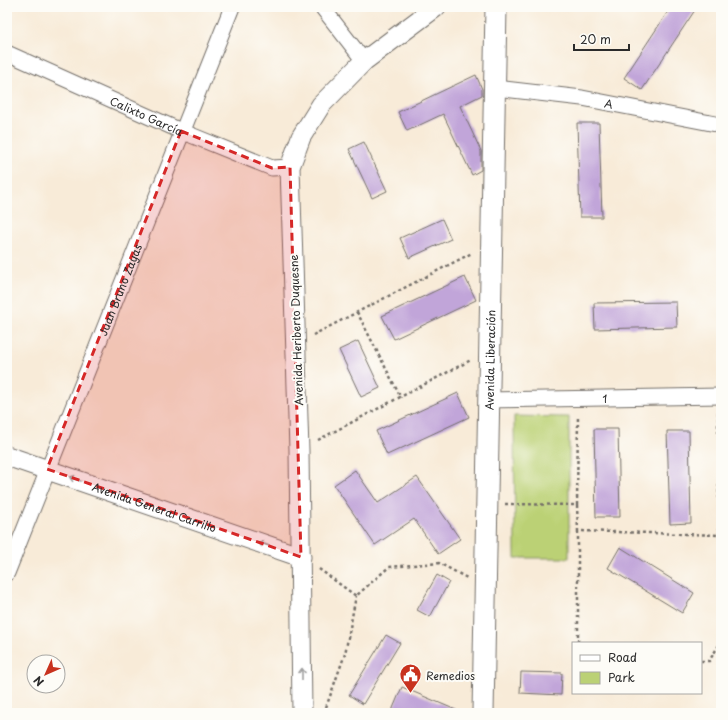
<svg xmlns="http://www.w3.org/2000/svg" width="728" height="720" font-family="'Playpen Sans',sans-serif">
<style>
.green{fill:#bbd175;stroke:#737e50}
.building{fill:#c1a5d9}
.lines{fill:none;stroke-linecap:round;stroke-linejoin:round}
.minor-casing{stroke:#736e68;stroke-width:17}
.tertiary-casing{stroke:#736e68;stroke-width:21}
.secondary-casing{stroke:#736e68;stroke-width:23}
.path{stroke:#736e68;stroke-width:2.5;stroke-dasharray:3 3;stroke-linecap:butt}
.minor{stroke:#fff;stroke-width:15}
.tertiary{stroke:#fff;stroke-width:19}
.secondary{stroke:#fff;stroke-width:21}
.oneway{stroke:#a0a0a0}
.marked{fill:#d62828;fill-opacity:0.2;stroke:#d62828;stroke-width:3;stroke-dasharray:8 5;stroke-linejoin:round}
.labels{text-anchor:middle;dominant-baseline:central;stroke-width:4;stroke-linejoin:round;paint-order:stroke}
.street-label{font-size:11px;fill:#2b2b2b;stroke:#fdfcf7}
.poi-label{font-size:11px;fill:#2b2b2b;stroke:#fdfcf7;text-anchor:start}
</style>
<rect width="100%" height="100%" fill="#fdfcf7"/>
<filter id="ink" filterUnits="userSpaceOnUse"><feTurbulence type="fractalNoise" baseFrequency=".025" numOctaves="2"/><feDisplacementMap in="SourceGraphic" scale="8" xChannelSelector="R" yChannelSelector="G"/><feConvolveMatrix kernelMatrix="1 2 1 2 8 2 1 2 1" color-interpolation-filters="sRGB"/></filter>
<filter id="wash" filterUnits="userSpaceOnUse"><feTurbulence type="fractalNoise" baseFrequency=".012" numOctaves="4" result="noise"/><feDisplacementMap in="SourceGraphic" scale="16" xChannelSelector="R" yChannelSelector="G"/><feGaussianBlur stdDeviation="0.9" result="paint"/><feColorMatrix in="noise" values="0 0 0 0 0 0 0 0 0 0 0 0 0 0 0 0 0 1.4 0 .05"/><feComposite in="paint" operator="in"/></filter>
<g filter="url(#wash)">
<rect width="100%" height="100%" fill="#f8ebd8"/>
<path class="green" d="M514 416 569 417V558H515Z"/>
<g id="blocks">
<path class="building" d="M671 7H697L642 90 624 78Z
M476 75 482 89V95L460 106 481 151V170L472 175 443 114 407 131 398 112Z
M577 123H599L602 217H580Z
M364 142 387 191 372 198 349 149Z
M442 219 451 239 409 258 400 238Z
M465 277 476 300 394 339 382 316Z
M676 302 677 327 595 329 594 303Z
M358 341 380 388 361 397 339 350Z
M458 393 469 417 387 455 376 431Z
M594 429H618L620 517H596Z
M667 431H689L691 523 670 524Z
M355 470 378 503 417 477 460 539 438 554 414 519 375 545 334 485Z
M620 547 694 593 682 613 608 568Z
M437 575 449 582 430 617 417 610Z
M386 635 400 643 363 704 349 695Z
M521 672 562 673 561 695 520 693Z
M402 687 463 713H391Z"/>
</g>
</g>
<g filter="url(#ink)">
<use href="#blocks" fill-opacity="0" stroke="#736e68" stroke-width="1"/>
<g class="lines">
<defs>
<g id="minor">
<path d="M322 7 364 61"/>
<path id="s1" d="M7 53 181 131 272 168 290 167"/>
<path id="s2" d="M495 88 582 98 721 125"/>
<path id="s3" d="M488 400 721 396"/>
<path id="s4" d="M7 573 232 7"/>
</g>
<g id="tertiary">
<path id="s5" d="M7 456 301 557"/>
<path d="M302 713 299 450 290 167 301 137 321 105 364 61 436 7"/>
</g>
<g id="secondary">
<path id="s6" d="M483 713 496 7"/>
</g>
</defs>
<use href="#minor" class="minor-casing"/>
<use href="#tertiary" class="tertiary-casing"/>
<use href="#secondary" class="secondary-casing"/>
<path class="path" d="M357 312 401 398
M313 335 472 253
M718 412 719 535
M318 440 471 360
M505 504 577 505 578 531 721 535
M577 505 578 415
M578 531V643
M319 569 356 596 389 567 439 563 467 578
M701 661H709L721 642
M324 713 345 654 356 596"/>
<use href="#minor" class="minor"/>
<use href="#tertiary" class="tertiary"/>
<use href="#secondary" class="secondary"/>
</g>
<defs><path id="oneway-shaft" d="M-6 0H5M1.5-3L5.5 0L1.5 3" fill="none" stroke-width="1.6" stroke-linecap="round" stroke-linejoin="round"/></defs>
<g class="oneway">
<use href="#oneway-shaft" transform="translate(75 479) rotate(-161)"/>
<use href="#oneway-shaft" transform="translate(264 544) rotate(-161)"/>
<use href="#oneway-shaft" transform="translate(302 674) rotate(-90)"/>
</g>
</g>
<path class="marked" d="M181 131 272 168 290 167 301 557 47 469Z"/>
<defs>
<symbol id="civic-pin" viewBox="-11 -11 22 30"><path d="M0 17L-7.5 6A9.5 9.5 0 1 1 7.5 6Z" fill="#c8321e" stroke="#fdfcf7"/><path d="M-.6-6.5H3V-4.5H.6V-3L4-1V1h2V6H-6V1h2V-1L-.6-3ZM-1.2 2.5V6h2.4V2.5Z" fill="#fff"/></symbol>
</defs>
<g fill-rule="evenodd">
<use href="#civic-pin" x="398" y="662" width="25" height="34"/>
</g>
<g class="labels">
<g class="street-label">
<text stroke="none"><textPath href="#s2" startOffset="115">A</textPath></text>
<text stroke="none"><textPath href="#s1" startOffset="153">Calixto García</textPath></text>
<text stroke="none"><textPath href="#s4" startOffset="305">Juan Bruno Zayas</textPath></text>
<text transform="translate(296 330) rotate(-92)">Avenida Heriberto Duquesne</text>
<text stroke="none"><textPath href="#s6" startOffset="353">Avenida Liberación</textPath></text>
<text stroke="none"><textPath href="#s3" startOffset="117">1</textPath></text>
<text stroke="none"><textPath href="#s5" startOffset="156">Avenida General Carrillo</textPath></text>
</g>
<g class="poi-label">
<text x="426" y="675">Remedios</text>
</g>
</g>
<rect width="728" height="720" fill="none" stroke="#fdfcf7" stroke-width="24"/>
<rect x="572" y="642" width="130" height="52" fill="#fdfcf7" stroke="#a9a8a5"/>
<rect x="580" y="655" width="20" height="6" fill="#ffffff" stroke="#a9a8a5"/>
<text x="608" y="662" font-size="12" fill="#2b2b2b">Road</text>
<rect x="580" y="672" width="20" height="12" fill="#bbd175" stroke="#a9a8a5"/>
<text x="608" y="682" font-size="12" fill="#2b2b2b">Park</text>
<g transform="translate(46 674) rotate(225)"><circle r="19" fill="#fdfcf7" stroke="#a9a8a5"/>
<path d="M0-3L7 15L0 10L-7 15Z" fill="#c8321e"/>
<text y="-6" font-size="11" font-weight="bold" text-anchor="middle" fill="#2b2b2b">N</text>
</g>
<path d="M574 44v6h55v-6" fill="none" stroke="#2b2b2b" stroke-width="2"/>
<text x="580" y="44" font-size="12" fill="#2b2b2b" stroke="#fdfcf7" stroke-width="3" paint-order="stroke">20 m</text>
</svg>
